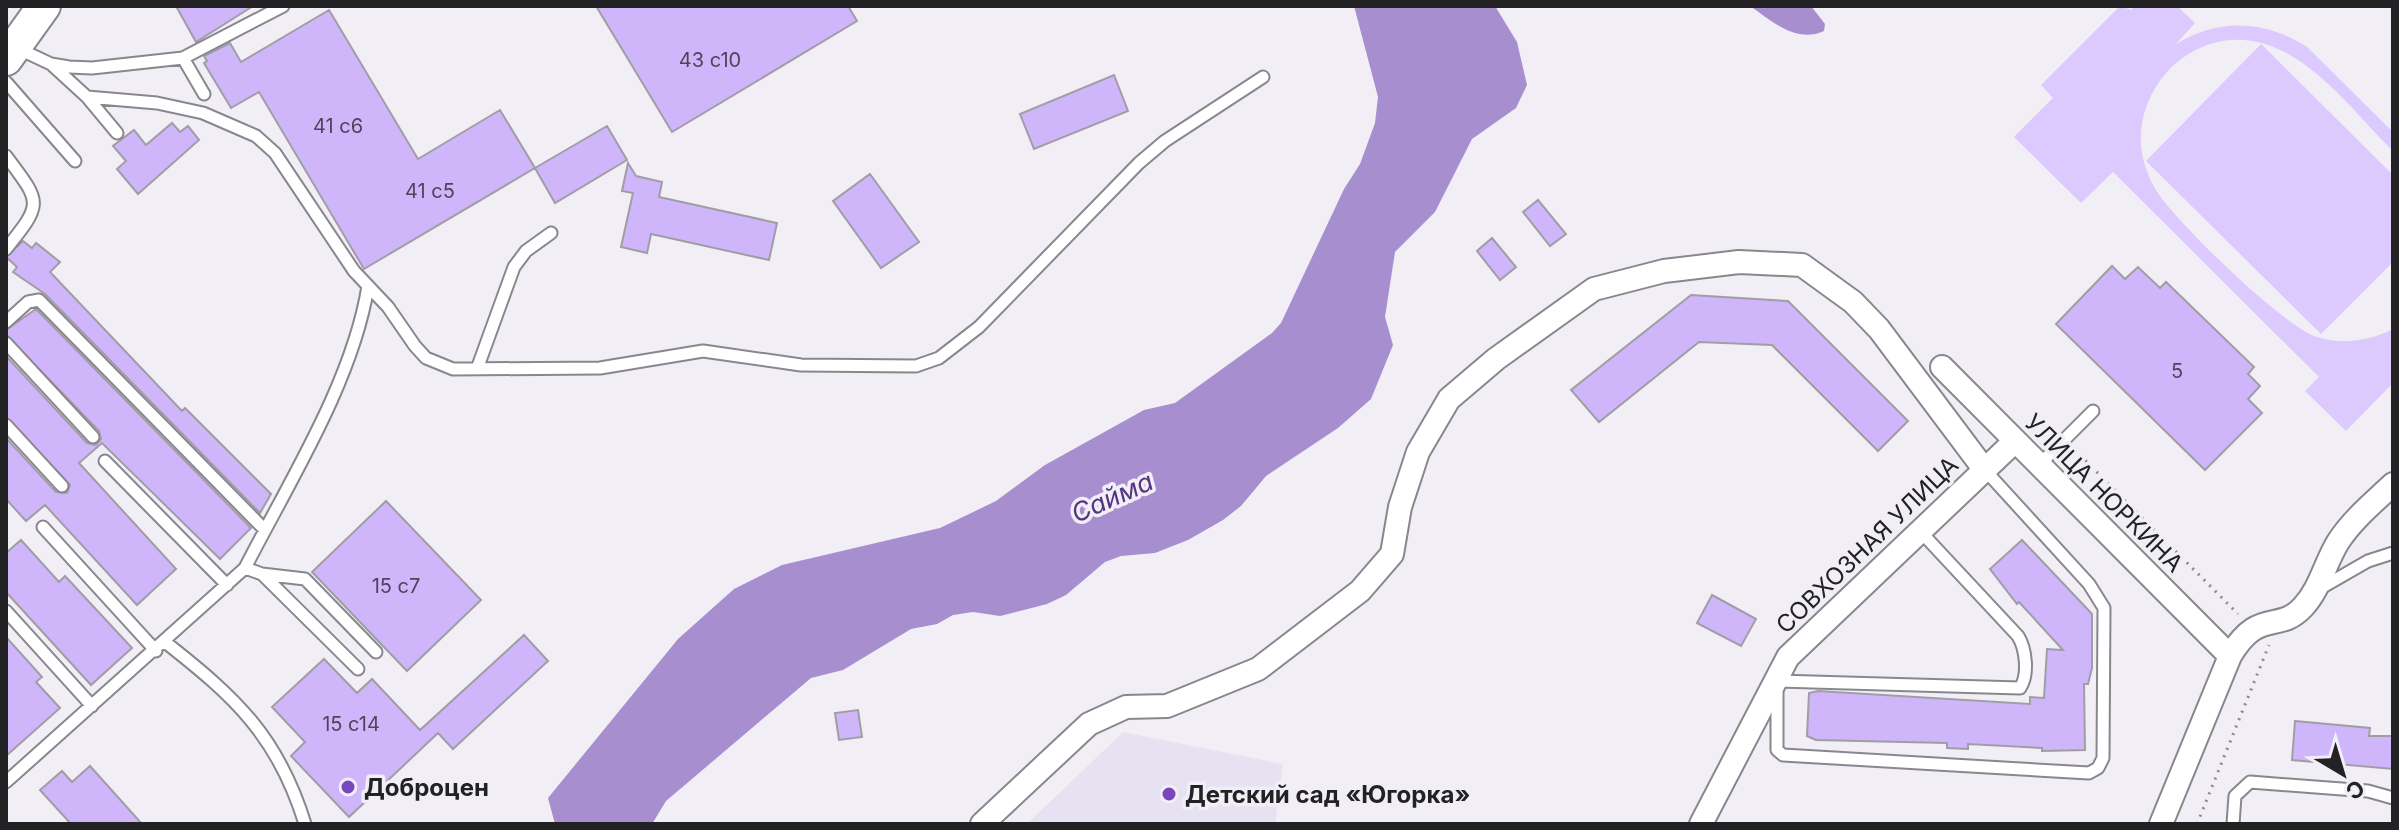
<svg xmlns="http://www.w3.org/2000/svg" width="2399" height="830" font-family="Inter,sans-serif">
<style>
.built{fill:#e7e2f1}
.green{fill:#dccafe}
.water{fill:#a68ecf}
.building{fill:#cfb6fb;stroke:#a09da5;stroke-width:2}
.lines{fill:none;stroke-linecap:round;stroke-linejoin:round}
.lane-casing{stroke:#89878e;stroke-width:15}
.street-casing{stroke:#89878e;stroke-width:26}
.secondary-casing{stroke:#89878e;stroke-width:36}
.path{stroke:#8b898e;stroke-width:3;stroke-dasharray:2 6;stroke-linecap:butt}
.lane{stroke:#fff;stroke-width:11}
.street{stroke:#fff;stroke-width:22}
.secondary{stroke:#fff;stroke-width:32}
.poi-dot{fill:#7a46bd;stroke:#f1eef6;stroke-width:3}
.labels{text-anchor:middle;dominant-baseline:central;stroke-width:7;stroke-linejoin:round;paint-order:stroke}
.number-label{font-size:20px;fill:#4d465a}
.street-label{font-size:24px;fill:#222124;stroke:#f1eef6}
.poi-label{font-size:24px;font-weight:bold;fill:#222124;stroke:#f1eef6;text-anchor:start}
.water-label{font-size:26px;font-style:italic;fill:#553482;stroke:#f1eef6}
</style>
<rect width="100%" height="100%" fill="#f1eef6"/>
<path class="built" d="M1123 732 1283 764 1275 824H1027Z"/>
<path class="green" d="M2120 6 2131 10 2135 6H2177L2195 23 2176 44C2219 18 2263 20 2306 46L2393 132V151C2346 105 2292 25 2217 42 2197 47 2179 58 2166 73 2146 96 2136 128 2143 158 2146 171 2152 185 2160 196 2182 227 2284 327 2317 337 2343 345 2369 341 2393 329V383L2346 431 2305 391 2319 377 2113 172 2081 203 2014 137 2053 98 2041 85Z
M2261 44 2393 175V262L2321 334 2146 161Z"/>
<path class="water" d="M1354 6H1495L1517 42 1527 85 1516 108 1472 139 1435 212 1395 252 1385 317 1393 345 1371 399 1338 428 1266 476 1241 506 1223 520 1188 540 1155 553 1121 556 1105 562 1066 595 1047 604 1000 616 973 612 953 615 937 624 911 629 843 670 811 678 666 801 652 824H555L548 798 678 639 734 589 782 565 940 528 996 501 1045 465 1144 410 1175 403 1272 333 1281 323 1344 189 1360 164 1375 123 1378 97Z
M1750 6H1811L1825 24 1824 31C1796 44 1772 21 1750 6Z"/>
<path class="building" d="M176 6H253L196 42Z
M596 6H848L857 21 672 132Z
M329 10 418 159 500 110 535 168 364 269 259 92 231 108 204 63 207 61 204 56 230 43 241 62Z
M1114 75 1128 111 1034 149 1020 114Z
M172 123 180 132 188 126 199 140 138 194 117 169 126 161 113 146 134 130 146 145Z
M607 126 627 160 555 203 535 168Z
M628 163 636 176 662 182 659 197 777 223 769 260 651 234 647 253 621 247 633 193 622 191Z
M870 174 919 242 881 268 833 201Z
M1538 200 1566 234 1550 246 1523 212Z
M1492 238 1516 267 1500 280 1477 251Z
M23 241 32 248 36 243 60 262 50 272 182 411 185 408 271 494 260 513 45 294 13 272 17 267 6 257Z
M2112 266 2125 279 2138 267 2160 288 2166 282 2254 367 2248 374 2260 386 2248 399 2262 413 2205 470 2056 324Z
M1691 295 1788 301 1908 421 1878 451 1772 345 1699 342 1599 422 1571 390Z
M36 309 251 528 220 559 102 443 79 463 176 569 137 605 45 505 26 521 6 499V438L56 492 67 493 70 485 6 417V356L87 443 96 445 101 439 99 431 6 335V330Z
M386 501 481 600 407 671 312 572Z
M21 540 59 582 65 576 132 648 91 685 6 592V553Z
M2022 540 2092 614V668L2088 684H2084L2085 750 2042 751V748L1968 744V749L1947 748V743L1816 740 1807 736 1809 693 1818 691 2030 704V697L2044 698 2047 649 2063 650 2019 602 2017 604 1990 569Z
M1712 595 1756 619 1741 646 1697 623Z
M524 635 548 661 453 749 438 733 349 817 291 756 305 742 272 707 324 659 357 693 372 679 420 730Z
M6 637 42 677 36 682 60 708 6 756Z
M858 710 862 737 839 740 835 713Z
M2295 721 2370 728 2369 736H2393V769L2292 760Z
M90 766 142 824H71L40 790 62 771 72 782Z"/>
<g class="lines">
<defs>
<path id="lane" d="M17 48 51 64 69 67 92 68 183 58 283 6
M183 58 204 94
M51 64 87 97 157 103 203 113 256 136 275 153 354 271 388 307 415 346 426 358 453 369 600 368 703 351 801 365 916 366 939 358 979 327 1139 163 1165 141 1263 77
M6 82 75 161
M87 97 117 133
M6 156C41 203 44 202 6 249
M6 322 28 302 39 300 265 530
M6 343 93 437
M477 369 514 267 526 251 551 233
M6 425 62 486
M105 461 227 585
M2039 465 2093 411
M43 527 156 651
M1920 531 2018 636C2026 649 2029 675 2020 688L1777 681V750L1783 755 2089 773 2098 768 2103 758 2104 608 2089 584 1984 469
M245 568C289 482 353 381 368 286
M262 574 305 579 376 652
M2321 588 2368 561 2393 553
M6 611 92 706
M165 642C235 697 278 736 305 824
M6 782 245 568 262 574 358 669
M2233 824 2235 796 2250 782 2368 791 2393 798"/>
<path id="street" d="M1942 367 2230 656 2161 824
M2230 656C2259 607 2278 634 2303 607 2320 589 2325 563 2338 542 2352 520 2374 502 2393 484
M982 824 1089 724 1126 707 1167 706 1258 669 1360 591 1392 554 1400 507 1418 452 1449 399 1496 359 1594 289 1664 271 1739 262 1802 265 1853 302 1879 329 1984 469
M1701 824 1788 657 2015 441"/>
<path id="secondary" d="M6 59 44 6"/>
</defs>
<use href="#lane" class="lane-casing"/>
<use href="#street" class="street-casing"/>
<use href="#secondary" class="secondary-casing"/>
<path class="path" d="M2044 418 2055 430
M2074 449 2238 614
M2197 824 2269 645"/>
<use href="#lane" class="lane"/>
<use href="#street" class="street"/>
<use href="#secondary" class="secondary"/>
</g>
<g class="poi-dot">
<circle cx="348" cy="787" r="8"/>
<circle cx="1169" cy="794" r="8"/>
</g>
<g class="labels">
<g class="number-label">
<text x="710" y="60">43 с10</text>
<text x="338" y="126">41 с6</text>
<text x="430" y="191">41 с5</text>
<text x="2177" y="371">5</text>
<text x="396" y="586">15 с7</text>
<text x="351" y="724">15 с14</text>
</g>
<g class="street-label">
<text transform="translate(2104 493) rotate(45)">УЛИЦА НОРКИНА</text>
<text transform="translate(1867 545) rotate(-44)">СОВХОЗНАЯ УЛИЦА</text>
</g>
<g class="poi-label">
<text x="364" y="787">Доброцен</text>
<text x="1185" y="794">Детский сад «Югорка»</text>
</g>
<g class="water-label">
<text transform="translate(1112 497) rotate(-24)">Сайма</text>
</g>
</g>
<rect width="2399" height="830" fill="none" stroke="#222124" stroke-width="16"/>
<g transform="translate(2343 774) rotate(142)" stroke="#f1eef6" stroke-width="6" paint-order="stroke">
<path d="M0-6L14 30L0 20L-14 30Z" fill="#222124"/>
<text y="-12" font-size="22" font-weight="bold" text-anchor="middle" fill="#222124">С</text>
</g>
</svg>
